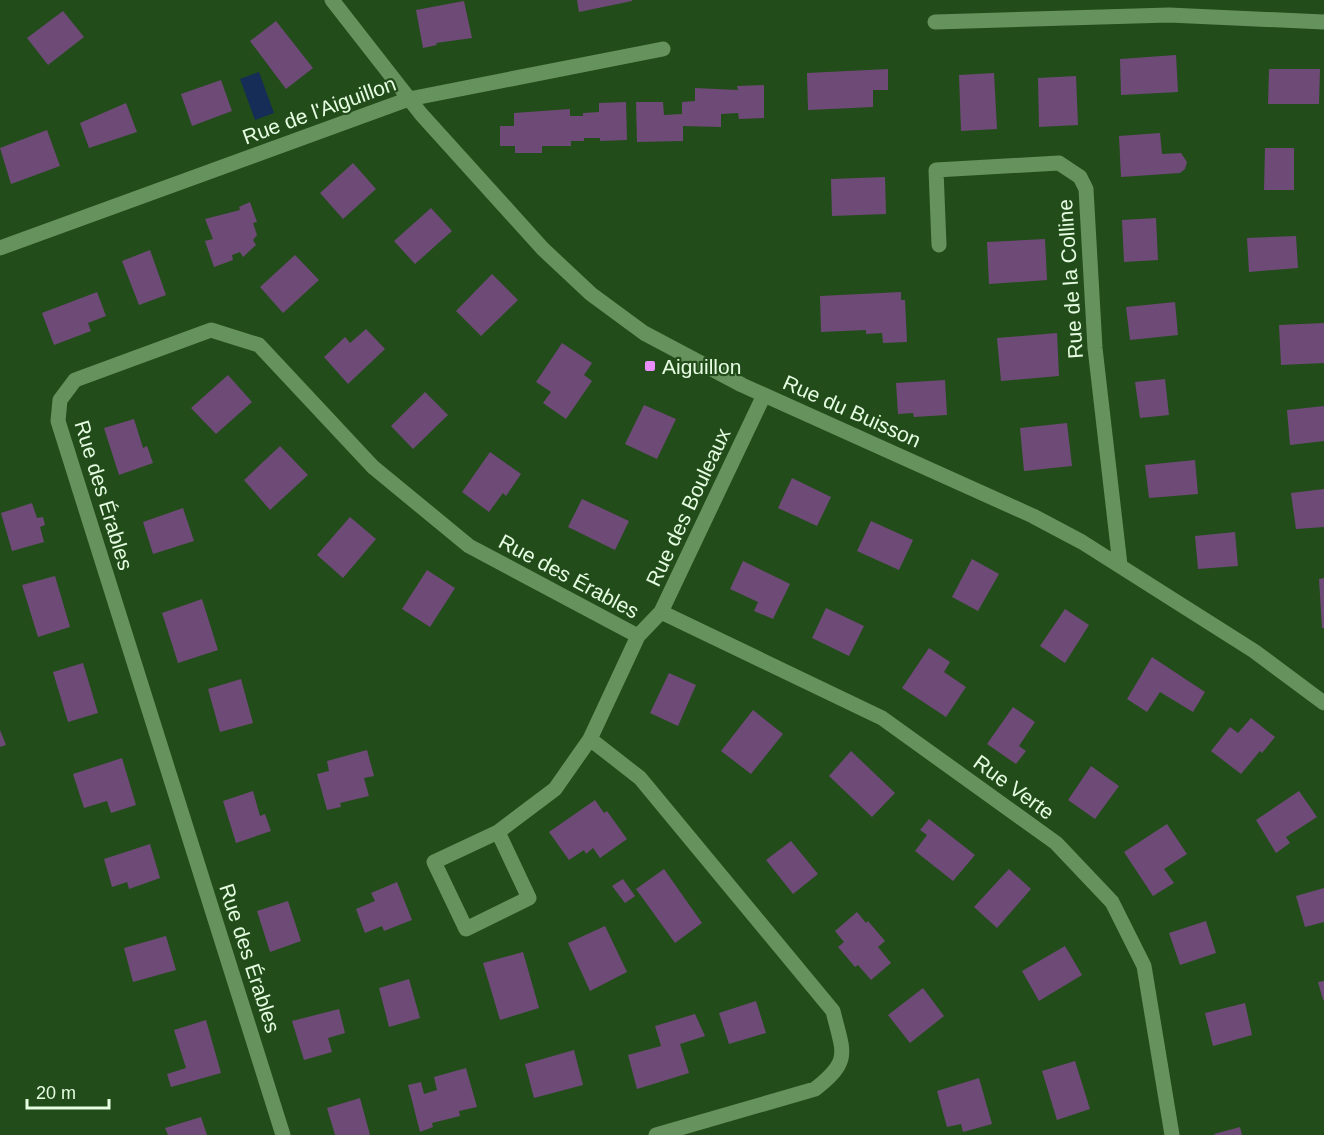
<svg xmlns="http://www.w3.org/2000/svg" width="1324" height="1135" font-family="Arial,sans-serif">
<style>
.water{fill:#152d57}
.building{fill:#6e4a76}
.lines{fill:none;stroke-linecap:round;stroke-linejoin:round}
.minor{stroke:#66925d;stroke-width:15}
.poi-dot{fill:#ea8dfd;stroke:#234c1b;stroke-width:2}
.labels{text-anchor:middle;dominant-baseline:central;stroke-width:4.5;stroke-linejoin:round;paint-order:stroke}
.street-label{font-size:21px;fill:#e5fde1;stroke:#234c1b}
.poi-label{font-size:21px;fill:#e5fde1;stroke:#234c1b;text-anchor:start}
</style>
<rect width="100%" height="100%" fill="#234c1b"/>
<path class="water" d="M259 72 274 113 255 120 240 79Z"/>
<path class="building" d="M577 0H632V1L579 12Z
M464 1 472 38 436 43 437 45 423 48 416 10Z
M63 11 84 37 48 65 27 38Z
M276 21 313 68 286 89 250 41Z
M1176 55 1178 92 1121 95 1120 59Z
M888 69V90H873V107L808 110 807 73Z
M1269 69H1320L1319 104H1268Z
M994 73 997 129 961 131 959 75Z
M1076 76 1078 125 1039 127 1038 78Z
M221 80 232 111 192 126 181 94Z
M764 85V118L739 119 738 113 721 114V127L683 126V141L637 142 636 102H663L664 115 682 114V102L695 101V88L738 90 737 86Z
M626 102 627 140 600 141V138H584V141H571V146H542V153H515V146H500V126H514V113L570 109V116H583V113L599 112V103Z
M126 103 137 132 89 148 80 123Z
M47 130 60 166 11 184 0 148Z
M1160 133 1162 154 1181 153 1187 162 1185 169 1180 173 1121 177 1119 136Z
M1265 148H1294V190H1264Z
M353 163 376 189 343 219 320 193Z
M885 177 886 214 832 216 831 179Z
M250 202 257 222 253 223 257 235 253 240 256 245 243 257 240 252 232 255 233 260 214 267 205 241 213 239 205 219 240 210 239 207Z
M431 208 452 231 415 264 394 241Z
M1156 218 1158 260 1124 262 1122 220Z
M1296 236 1298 268 1249 272 1247 238Z
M1045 239 1047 280 989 284 987 242Z
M150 250 166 295 139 305 122 261Z
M295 255 319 280 283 313 260 287Z
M492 274 518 300 481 336 456 311Z
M97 292 106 316 88 323 91 331 54 345 42 313Z
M901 292V300H905L907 342 883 343 882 333 866 334V330L821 332 820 296Z
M1175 302 1178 335 1130 340 1126 307Z
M1324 323V363L1281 365 1279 325Z
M366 329 385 349 348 384 324 357 345 337 350 343Z
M1057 333 1059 376 1001 381 997 338Z
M562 343 592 363 584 375 592 381 566 419 543 403 551 392 536 382Z
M228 375 252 402 216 434 191 408Z
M1165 379 1169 415 1140 418 1135 382Z
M945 380 947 415 914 417 913 413 898 414 896 383Z
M425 392 448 415 413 449 391 426Z
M644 405 676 419 657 459 625 444Z
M1324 406V441L1290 445 1287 410Z
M134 419 143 448 147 446 153 463 119 475 104 428Z
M1067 423 1072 466 1024 471 1020 428Z
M280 446 308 475 270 510 244 480Z
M490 452 521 474 506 496 503 493 489 512 462 492Z
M1195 460 1198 494 1149 498 1145 465Z
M792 478 831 497 817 526 778 508Z
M1324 489V527L1296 529 1291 493Z
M582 499 629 521 615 550 568 527Z
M32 503 37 518 43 517 45 525 40 527 44 542 12 551 1 513Z
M183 508 194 541 153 554 143 522Z
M350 517 376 539 343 578 317 555Z
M871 521 913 540 899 570 857 551Z
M1235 532 1238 566 1198 569 1195 536Z
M972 559 999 574 978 611 952 597Z
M743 561 790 584 773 619 754 611 758 602 730 589Z
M427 570 455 588 430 627 402 609Z
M55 576 70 627 38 637 22 585Z
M1324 578V628H1322L1319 579Z
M202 599 218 650 178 663 162 613Z
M826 608 864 626 849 656 812 638Z
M1065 609 1089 625 1065 663 1040 646Z
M929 648 950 662 944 672 966 687 946 717 902 688Z
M1152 657 1205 692 1193 712 1160 692 1147 712 1127 699Z
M83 663 98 713 68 722 53 672Z
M669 673 696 685 678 726 650 713Z
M241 679 253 723 220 732 208 689Z
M1013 707 1035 722 1019 746 1026 751 1016 764 987 744Z
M753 710 783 734 751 774 721 751Z
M1251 718 1275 737 1262 753 1260 751 1241 774 1211 751 1230 727 1238 733Z
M0 730 6 745 0 747Z
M367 750 374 776 364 778 369 796 340 803 341 807 327 810 317 774 329 771 327 761Z
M851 751 895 793 872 817 829 776Z
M122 758 136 805 111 813 107 801 84 808 73 774Z
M1091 766 1119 786 1095 819 1068 800Z
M253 791 260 816 265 814 271 831 236 843 223 801Z
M1299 791 1317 817 1286 837 1290 843 1276 853 1256 820Z
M595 800 604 813 607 811 627 839 600 858 593 848 586 854 584 850 569 860 549 832Z
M929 819 975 855 953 881 915 851 927 835 920 830Z
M1167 824 1187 854 1164 869 1174 883 1153 896 1124 852Z
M791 841 818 874 793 894 766 860Z
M150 844 160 878 129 889 127 882 112 887 104 859Z
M664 869 702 923 675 943 636 889Z
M1009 869 1031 889 997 928 974 907Z
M623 879 635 896 625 903 612 886Z
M397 882 412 920 384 931 382 926 365 933 356 909 375 901 371 893Z
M1324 888V922L1305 927 1296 896Z
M288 901 301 941 270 952 257 911Z
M857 912 866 923 868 921 885 941 878 947 891 963 871 980 858 965 855 967 838 947 844 942 835 931Z
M1206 921 1216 953 1180 965 1169 933Z
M605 926 627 972 590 991 568 943Z
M166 936 176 970 133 982 124 948Z
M1065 946 1082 975 1039 1001 1022 971Z
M523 952 539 1008 500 1020 483 963Z
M409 979 420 1018 389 1027 379 988Z
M1324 981V1000H1323L1318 982Z
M923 988 944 1016 910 1043 888 1015Z
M756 1001 766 1033 729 1044 719 1013Z
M1245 1003 1252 1035 1213 1046 1205 1013Z
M339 1009 345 1033 328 1038 332 1052 304 1060 292 1021Z
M695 1014 705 1036 680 1044 689 1073 637 1089 628 1055 661 1046 655 1026Z
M206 1020 221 1073 171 1087 167 1074 186 1068 174 1030Z
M574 1050 583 1085 534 1098 525 1064Z
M1075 1061 1090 1109 1057 1120 1042 1071Z
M466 1068 477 1107 459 1111 460 1116 432 1123 433 1127 420 1132 408 1085 421 1082 424 1094 437 1090 434 1077Z
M979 1078 992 1124 963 1132 961 1124 947 1127 937 1091Z
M360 1098 370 1135H335L327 1108Z
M201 1117 207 1135H168L165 1128Z
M1240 1127 1242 1135H1215L1214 1134Z"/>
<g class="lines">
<path class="minor" d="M332 0 421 114 543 249 591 294 644 333 742 385 1033 516 1082 542 1254 651 1324 703
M935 22 1169 15 1324 22
M939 245 936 170 1059 163 1080 177 1086 189 1095 348 1120 565
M0 248 409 99 663 49
M661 612 882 718 1056 843 1112 902 1144 966 1172 1135
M590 739 640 778 833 1011C843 1053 852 1060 815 1089L656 1135
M498 832 529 898 466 929 434 862 498 832 555 789 590 739 638 636 661 612 764 395
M283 1135 58 421 60 400 75 380 211 330 259 345 373 467 469 546 638 636"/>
</g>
<rect class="poi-dot" x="644" y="360" width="12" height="12" rx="3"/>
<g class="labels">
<g class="street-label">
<text transform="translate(319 110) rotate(-20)">Rue de l'Aiguillon</text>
<text transform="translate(1070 279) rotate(-94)">Rue de la Colline</text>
<text transform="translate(852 411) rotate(24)">Rue du Buisson</text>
<text transform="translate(104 495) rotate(73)">Rue des Érables</text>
<text transform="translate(688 507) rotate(-65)">Rue des Bouleaux</text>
<text transform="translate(569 576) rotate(28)">Rue des Érables</text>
<text transform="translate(1014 787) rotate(36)">Rue Verte</text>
<text transform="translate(250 958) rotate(72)">Rue des Érables</text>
</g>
<g class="poi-label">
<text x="662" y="366">Aiguillon</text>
</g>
</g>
<path d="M27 1099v9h82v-9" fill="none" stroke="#e5fde1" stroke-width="3"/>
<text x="36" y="1099" font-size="18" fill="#e5fde1" stroke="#234c1b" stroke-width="4.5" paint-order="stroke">20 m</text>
</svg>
